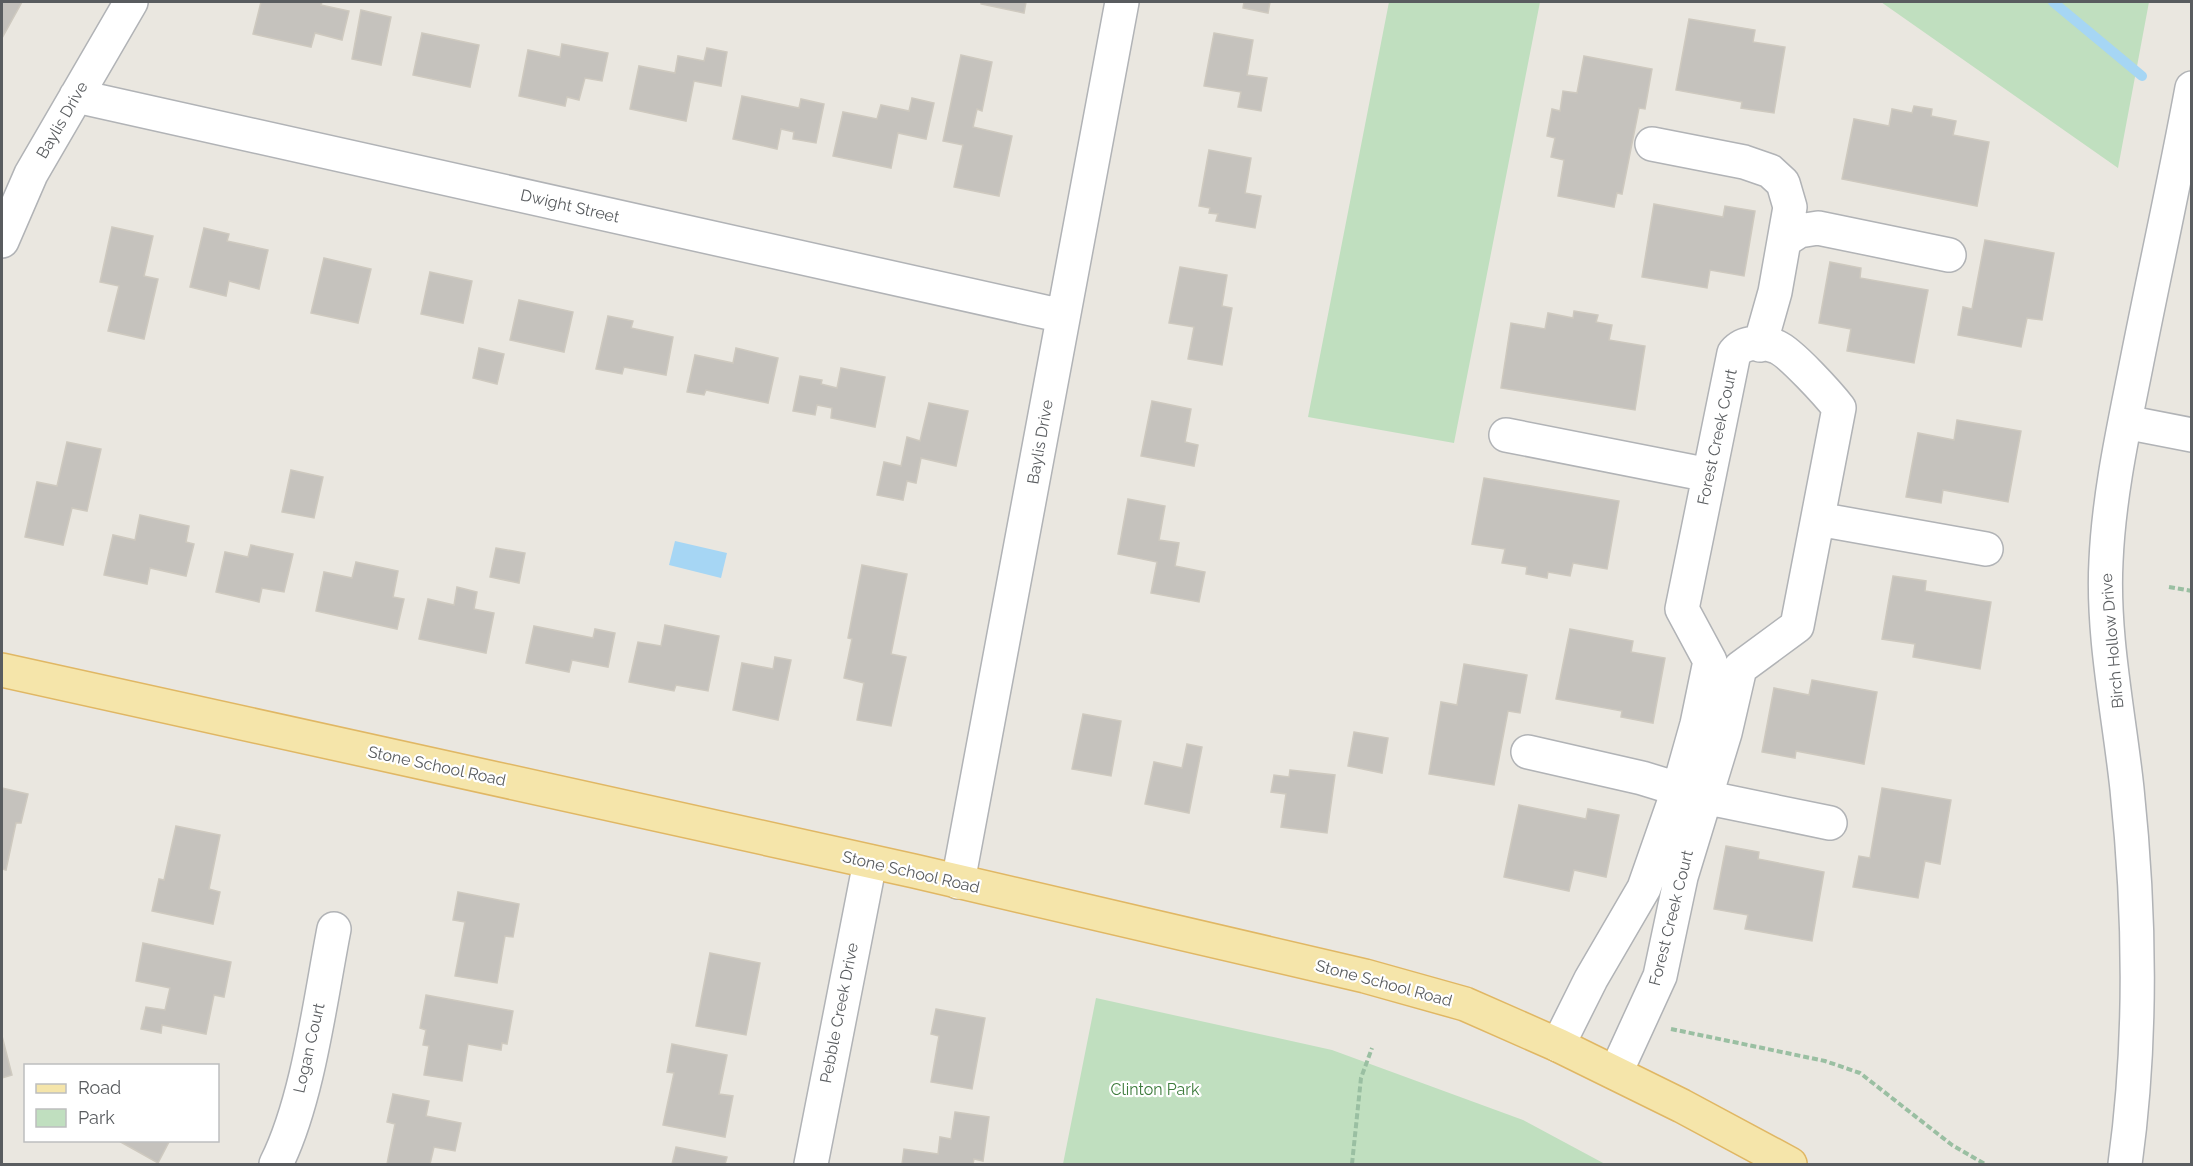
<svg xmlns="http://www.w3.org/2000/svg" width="2193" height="1166" font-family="Raleway,sans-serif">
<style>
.green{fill:#c0dfbf}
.water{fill:#a6d6f4}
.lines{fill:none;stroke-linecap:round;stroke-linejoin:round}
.stream{stroke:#a6d6f4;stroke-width:10}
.building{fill:#c5c2bd;stroke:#cec9bf;stroke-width:1.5}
.minor-casing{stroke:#b1b3b6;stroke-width:36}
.major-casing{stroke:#e0b764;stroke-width:36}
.path{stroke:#9abfa2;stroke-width:4;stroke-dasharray:6 3;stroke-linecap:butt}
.minor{stroke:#fff;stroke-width:33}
.major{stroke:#f5e5aa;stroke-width:33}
.labels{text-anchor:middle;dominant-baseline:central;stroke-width:4.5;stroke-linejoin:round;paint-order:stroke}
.street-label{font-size:16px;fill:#595c5f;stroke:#fff}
.park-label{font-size:16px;fill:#3d7b3c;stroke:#fff}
</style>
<rect width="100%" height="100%" fill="#eae7e0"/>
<path class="green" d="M1389 2H1540L1454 443 1308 417Z
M1881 2H2149L2118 168Z
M1096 998 1332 1050 1523 1120 1605 1164H1063Z"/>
<path class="water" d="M675 541 727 553 721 578 669 565Z"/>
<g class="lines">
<path class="stream" d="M2053 2 2142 76"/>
</g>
<path class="building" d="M2 2H22L2 38Z
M261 2H322L321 5 349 11 342 40 315 33 311 47 253 34Z
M981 2H1026L1024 13 981 4Z
M1244 2H1270L1268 13 1243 8Z
M361 10 391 17 381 65 352 59Z
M1689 19 1755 30 1753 42 1785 47 1774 113 1741 108 1742 102 1676 90Z
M422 33 479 45 470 87 413 75Z
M1214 33 1253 40 1247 75 1267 78 1261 111 1238 107 1241 92 1204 86Z
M562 44 608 53 602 81 585 78 579 100 567 97 565 106 519 96 528 50 560 57Z
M707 48 727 52 721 86 694 81 686 121 630 109 639 66 675 73 678 56 704 61Z
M961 55 992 62 982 111 977 109 973 127 1012 136 999 196 954 187 963 145 943 141Z
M1584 56 1652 69 1645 109 1639 108 1622 194 1617 193 1614 207 1558 196 1564 160 1551 157 1555 138 1547 136 1552 109 1560 111 1563 91 1577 93Z
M742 96 799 108 801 99 824 104 816 143 793 139 794 132 781 129 777 149 733 139Z
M912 98 934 103 926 139 898 133 891 168 833 156 843 112 877 119 881 105 909 111Z
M1914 106 1932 109 1931 116 1956 121 1953 135 1989 142 1977 206 1842 179 1854 119 1889 126 1892 109 1912 113Z
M1209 150 1251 158 1245 193 1261 196 1255 228 1216 221 1218 214 1209 213 1210 208 1199 206Z
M1654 204 1723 217 1725 206 1755 211 1744 276 1710 270 1707 288 1642 277Z
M112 227 153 236 144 276 158 279 144 339 108 331 119 286 100 282Z
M204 228 229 234 227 241 268 250 259 289 229 281 226 296 190 287Z
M1985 240 2054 253 2042 320 2027 318 2021 347 1958 335 1963 307 1972 309Z
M324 258 371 269 358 323 311 313Z
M1830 262 1861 268 1860 278 1928 290 1914 363 1847 351 1851 329 1819 323Z
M1180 267 1227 275 1222 306 1232 308 1222 365 1188 359 1194 327 1169 323Z
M430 272 472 281 463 323 421 314Z
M519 300 573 312 564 352 510 340Z
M1574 311 1598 315 1596 322 1612 325 1609 340 1645 346 1635 410 1501 388 1511 323 1545 329 1548 313 1573 318Z
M608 316 633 321 631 328 673 337 666 375 624 367 622 374 596 369Z
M479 348 504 354 497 384 473 378Z
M736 348 778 358 768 403 706 390 704 395 687 392 695 355 733 363Z
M841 368 885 377 875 427 831 418 832 408 817 405 815 415 793 411 800 376 822 380 821 384 837 388Z
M1152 401 1191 409 1185 442 1198 445 1194 466 1141 456Z
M929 403 968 411 956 466 921 458 916 483 907 481 903 500 877 495 884 462 901 466 907 437 920 441Z
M1957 420 2021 431 2008 502 1943 490 1941 503 1906 497 1918 433 1954 440Z
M67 442 101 449 87 511 72 508 63 545 25 537 37 482 57 486Z
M291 470 323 477 314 518 282 512Z
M1484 478 1619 501 1607 569 1573 563 1570 576 1548 572 1547 578 1526 574 1527 567 1502 563 1505 549 1472 544Z
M1128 499 1165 506 1159 540 1179 543 1175 566 1205 572 1199 602 1151 593 1157 562 1118 554Z
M140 515 189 526 186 542 194 544 186 576 150 568 147 584 104 575 113 535 135 540Z
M251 545 293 554 284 592 262 588 259 602 216 592 225 552 248 557Z
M496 548 525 553 519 583 490 577Z
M356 562 398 571 393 597 404 599 397 629 316 611 324 572 352 578Z
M862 565 907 574 891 654 906 657 891 726 857 720 864 683 844 678 852 639 848 638Z
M1893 576 1926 581 1925 591 1991 602 1980 669 1913 657 1915 644 1882 639Z
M457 587 477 592 474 609 494 613 486 653 419 639 428 599 454 605Z
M665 625 719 636 708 691 676 685 674 691 629 682 638 642 661 646Z
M534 626 593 638 595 629 615 633 608 667 572 660 569 672 526 663Z
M1570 629 1633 641 1631 652 1665 658 1653 723 1621 717 1622 711 1556 699Z
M775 657 791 660 778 720 733 710 742 663 773 669Z
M1464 664 1527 675 1520 713 1508 711 1494 785 1429 774 1441 702 1457 705Z
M1812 680 1877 692 1864 764 1796 751 1795 758 1762 752 1774 688 1809 695Z
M1083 714 1121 721 1111 776 1072 769Z
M1354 732 1388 738 1382 773 1348 766Z
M1187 744 1202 747 1189 813 1145 804 1154 762 1182 768Z
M1290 770 1335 775 1327 833 1281 827 1286 794 1271 792 1274 775 1289 777Z
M2 788 28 794 21 823H16L6 870 2 869Z
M1882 788 1951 800 1940 864 1925 861 1918 898 1853 887 1859 856 1870 858Z
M1519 805 1586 819 1588 809 1619 815 1606 877 1574 870 1569 891 1504 877Z
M176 826 220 835 209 889 220 892 213 924 152 911 159 879 164 880Z
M1726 846 1759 852 1758 859 1824 872 1812 941 1745 929 1748 915 1714 909Z
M458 892 519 904 513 937 505 936 497 983 455 976 465 922 453 920Z
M143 943 231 962 224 997 214 995 206 1034 162 1025 161 1033 141 1029 146 1007 165 1010 170 988 136 981Z
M710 953 760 963 746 1035 696 1026Z
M426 995 513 1011 507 1044 502 1043 501 1050 468 1044 462 1081 424 1075 429 1046 423 1045 426 1030 420 1028Z
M936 1009 985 1018 972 1089 931 1082 939 1036 931 1034Z
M2 1036 12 1075 2 1078Z
M672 1044 727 1055 719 1094 733 1096 725 1137 663 1125 674 1073 667 1072Z
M393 1094 429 1101 426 1116 461 1123 455 1151 434 1147 430 1164H387L395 1124 387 1122Z
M955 1112 989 1117 983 1161 974 1159 973 1164H902L904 1149 938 1154 940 1137 951 1139Z
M117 1140H170L158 1163Z
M676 1147 727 1157 725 1164H672Z"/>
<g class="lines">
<defs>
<path id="minor" d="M76 96 1063 316
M1652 144 1744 162 1770 171 1783 183 1790 207 1775 292 1760 345
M1785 240 1799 231 1818 228 1949 255
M2 241 31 174 131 2
M2125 422 2192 435
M1506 435 1709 475
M1818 519 1986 549
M1528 752 1642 778 1704 797 1830 823
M958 882 1122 2
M1558 1045 1591 979 1644 888 1679 788 1697 724 1710 661 1682 609 1734 353C1744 341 1762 341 1777 347 1791 353 1829 395 1839 408L1797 626 1740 668 1725 733 1681 877 1660 976 1616 1072
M276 1164C308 1100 320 1001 334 929
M811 1164 870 862
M2125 1164C2142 1041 2140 913 2127 789 2119 714 2102 636 2106 561 2109 493 2124 427 2137 361 2155 270 2175 180 2192 88"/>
<path id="major" d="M2 670 914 871 1365 976 1465 1004 1558 1045 1682 1106 1790 1164"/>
</defs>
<use href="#minor" class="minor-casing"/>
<use href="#major" class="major-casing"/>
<path class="path" d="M2169 587 2192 591
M2192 748V770
M1671 1029 1825 1061 1860 1073 1952 1145 1985 1164
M1352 1164 1361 1078 1372 1048"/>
<use href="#minor" class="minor"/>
<use href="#major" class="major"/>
</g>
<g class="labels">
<g class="street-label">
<text transform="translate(62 120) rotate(-60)">Baylis Drive</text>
<text transform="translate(570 206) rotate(13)">Dwight Street</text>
<text transform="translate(1717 437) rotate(-78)">Forest Creek Court</text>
<text transform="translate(1040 442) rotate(-80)">Baylis Drive</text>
<text transform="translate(2112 641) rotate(-95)">Birch Hollow Drive</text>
<text transform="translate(437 766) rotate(12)">Stone School Road</text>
<text transform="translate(911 872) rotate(13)">Stone School Road</text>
<text transform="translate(1671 918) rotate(-76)">Forest Creek Court</text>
<text transform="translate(1384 983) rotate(15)">Stone School Road</text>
<text transform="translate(839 1013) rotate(-79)">Pebble Creek Drive</text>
<text transform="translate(309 1048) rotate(-77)">Logan Court</text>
</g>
<g class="park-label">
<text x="1155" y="1089">Clinton Park</text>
</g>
</g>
<rect width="2193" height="1166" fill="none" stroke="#595c5f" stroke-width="6"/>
<rect x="24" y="1064" width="195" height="78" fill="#ffffff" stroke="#bdbebf" stroke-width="1.5"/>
<rect x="36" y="1084" width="30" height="9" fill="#f5e5aa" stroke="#bdbebf" stroke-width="1.5"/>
<text x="78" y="1094" font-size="18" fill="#595c5f">Road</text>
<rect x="36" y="1109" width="30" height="18" fill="#c0dfbf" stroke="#bdbebf" stroke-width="1.5"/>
<text x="78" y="1124" font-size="18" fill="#595c5f">Park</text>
</svg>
